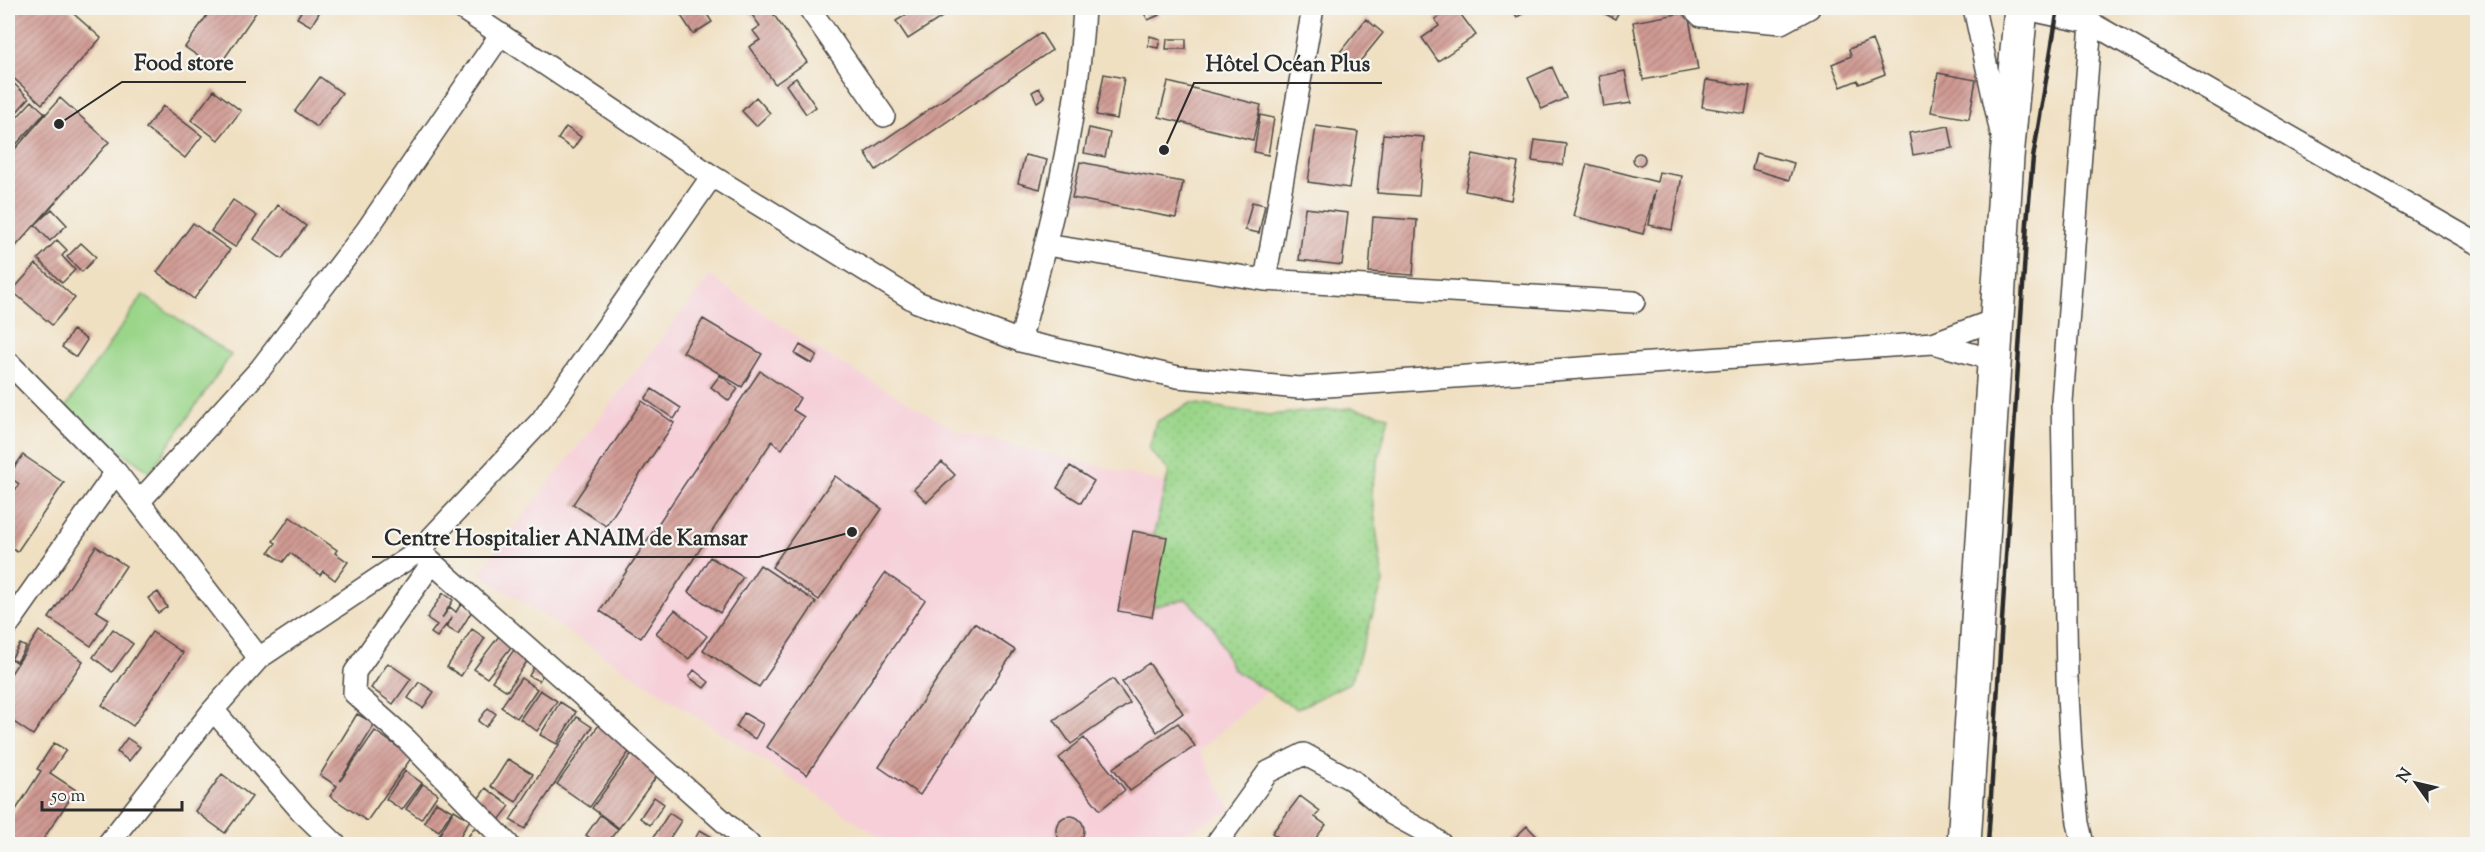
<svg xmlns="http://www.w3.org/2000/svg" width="2485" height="852" font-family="'Sorts Mill Goudy',serif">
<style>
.built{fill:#f6cfd8}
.grass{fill:url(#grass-dots);stroke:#62805a;stroke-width:1.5}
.green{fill:#9ad589;stroke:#62805a;stroke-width:1.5}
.building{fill:url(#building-hatch)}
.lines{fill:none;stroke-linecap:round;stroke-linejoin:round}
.minor-casing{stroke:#494642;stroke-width:24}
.primary-casing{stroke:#494642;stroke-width:36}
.minor{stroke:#fff;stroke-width:21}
.primary{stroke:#fff;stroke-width:33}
.rail{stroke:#2b2b2b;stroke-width:4.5}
.leader{fill:none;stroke:#2b2b2b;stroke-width:2}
.callout-dot{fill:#2b2b2b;stroke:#f6f6f2;stroke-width:2}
.callout-label{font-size:22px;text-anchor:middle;font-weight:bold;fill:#2b2b2b;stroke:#f6f6f2;stroke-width:4.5;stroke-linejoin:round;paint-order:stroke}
</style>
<defs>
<pattern id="grass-dots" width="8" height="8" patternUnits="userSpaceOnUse" patternTransform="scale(1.5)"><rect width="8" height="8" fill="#9ad589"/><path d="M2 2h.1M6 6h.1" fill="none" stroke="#85b776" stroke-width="1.8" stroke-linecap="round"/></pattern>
<pattern id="building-hatch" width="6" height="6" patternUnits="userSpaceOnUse" patternTransform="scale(1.5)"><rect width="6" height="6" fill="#d09a93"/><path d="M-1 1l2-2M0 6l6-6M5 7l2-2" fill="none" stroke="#a97e78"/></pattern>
</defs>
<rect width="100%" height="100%" fill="#f6f6f2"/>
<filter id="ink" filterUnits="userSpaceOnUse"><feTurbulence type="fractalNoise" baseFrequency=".0167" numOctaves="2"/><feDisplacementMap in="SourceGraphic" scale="12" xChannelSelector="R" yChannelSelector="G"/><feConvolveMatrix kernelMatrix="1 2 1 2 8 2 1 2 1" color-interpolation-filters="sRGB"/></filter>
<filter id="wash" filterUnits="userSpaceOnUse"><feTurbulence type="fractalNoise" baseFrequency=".008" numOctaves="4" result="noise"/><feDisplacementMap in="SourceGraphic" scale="24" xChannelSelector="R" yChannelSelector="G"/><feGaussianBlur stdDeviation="1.35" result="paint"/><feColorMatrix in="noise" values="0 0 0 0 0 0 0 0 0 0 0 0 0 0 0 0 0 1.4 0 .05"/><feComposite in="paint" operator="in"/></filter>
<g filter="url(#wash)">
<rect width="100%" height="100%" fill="#f0e0c2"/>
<path class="built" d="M710 276 809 345 959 432 1199 491 1293 669 1199 750 1232 810 1161 844H890L479 573Z"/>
<path class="grass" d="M1191 403 1268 415 1352 408 1389 416 1371 489 1383 582 1351 682 1297 709 1232 669 1214 628 1186 599 1152 607 1140 592 1169 471 1149 449 1156 422Z"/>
<path class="green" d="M143 295 231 355 150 472 63 411Z"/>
<g id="blocks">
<path class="building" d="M8 8H67L101 38 42 104 8 73Z
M212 8H259L217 69 185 47Z
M303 8H309L319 13 311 26 297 18Z
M676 8H703L712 22 693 34Z
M749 8H769L807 62 775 84 749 47 760 40 753 31 760 26 748 9Z
M917 8H956L908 39 896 21Z
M1156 8 1159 15 1148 20 1144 13Z
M1451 8H1456L1476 35 1438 61 1422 38 1439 26 1435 19Z
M1511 8H1533L1517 17Z
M1594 8H1621L1615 19Z
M1688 12 1698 70 1643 80 1633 22Z
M1366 19 1383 33 1357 65 1340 52Z
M1041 33 1052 50 876 170 865 153Z
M1150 36 1160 39 1158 48 1148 46Z
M1167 39H1186V49H1166Z
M1872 40 1885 74 1859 84 1858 80 1841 87 1832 64 1851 56 1849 49Z
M1552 67 1566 98 1542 109 1528 78Z
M1625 71 1631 103 1604 107 1599 76Z
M1938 73 1976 80 1969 119 1931 112Z
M1104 74 1124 78 1117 119 1096 115Z
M320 77 342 93 317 127 295 111Z
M8 78 29 98 8 122Z
M796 78 816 107 806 114 786 85Z
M1706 80 1750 86 1745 114 1702 107Z
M1168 82 1261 105 1253 140 1159 117Z
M1039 88 1045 97 1037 102 1032 92Z
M214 90 241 111 218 140 191 120Z
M756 97 770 113 756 126 742 111Z
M60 98 109 142 8 255V157Z
M32 101 45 113 8 153V127Z
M163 106 202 136 185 158 146 128Z
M1260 115 1274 118 1268 155 1254 152Z
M1316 126 1358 132 1349 188 1308 182Z
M1949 126 1953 148 1913 155 1909 133Z
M566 127 581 137 573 149 558 139Z
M1089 128 1110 133 1105 157 1084 153Z
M1383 134 1424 137 1419 196 1377 193Z
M1535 140 1566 144 1563 165 1532 161Z
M1633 159a6 6 0 1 1 12 0a6 6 0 1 1-12 0Z
M1756 153 1794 163 1789 180 1752 169Z
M1473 154 1518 163 1511 200 1465 191Z
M1025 155 1047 160 1040 189 1018 183Z
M1080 162 1183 182 1176 218 1072 198Z
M1587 164 1657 182 1659 172 1682 176 1672 230 1649 225 1655 190 1643 234 1573 216Z
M233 200 257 216 235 247 211 231Z
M1252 202 1265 205 1259 233 1245 230Z
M278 205 306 226 282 259 254 239Z
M1305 208 1348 213 1342 265 1299 260Z
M52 209 67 225 50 241 35 225Z
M1373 217 1417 220 1413 275 1369 272Z
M193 223 230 250 194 299 157 272Z
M57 240 67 250 62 256 75 270 62 283 38 259Z
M81 243 96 257 82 272 67 257Z
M36 264 75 298 52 325 12 291Z
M703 319 762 354 742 387 683 352Z
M73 330 87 340 76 357 62 347Z
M800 345 817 355 812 364 795 354Z
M760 371 800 398 793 410 804 417 782 449 772 441 641 638 600 611Z
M720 375 738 389 729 401 711 387Z
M652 389 681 408 674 419 645 399Z
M642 401 674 423 606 526 573 504Z
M23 455 64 483 17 552 8 545V501L19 484 8 476Z
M942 462 955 475 927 502 914 489Z
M1070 466 1094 481 1081 503 1057 488Z
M835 476 882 509 819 600 772 567Z
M290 517 337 550 335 553 348 562 335 580 323 571 320 575 290 553 283 562 269 552 276 543 273 541Z
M1133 531 1167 537 1152 617 1118 611Z
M96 546 126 566 96 611 109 619 91 646 49 618Z
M710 557 743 577 720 613 688 592Z
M760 565 816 602 759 687 703 650Z
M885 573 925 600 807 775 767 747Z
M158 592 167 607 158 613 148 598Z
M443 593 453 600 442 618 450 607 456 612 461 604 472 611 458 634 446 627 452 617 437 637 431 633 437 625 427 618Z
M675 610 707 636 689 659 656 633Z
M974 623 1015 650 920 795 879 767Z
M113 629 133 644 112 672 93 657Z
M472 629 485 638 461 676 447 667Z
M39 631 83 661 33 735 8 718V678Z
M152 632 183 653 133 726 102 705Z
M502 632 515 642 487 678 474 669Z
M20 644 26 647 17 662 11 659Z
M516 647 530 657 507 691 492 681Z
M537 661 547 667 539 681 529 676Z
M388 663 411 679 393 704 371 688Z
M1149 663 1183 713 1157 732 1122 682Z
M694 670 709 682 704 688 689 677Z
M521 678 537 689 517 718 501 707Z
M1113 679 1130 703 1071 744 1054 720Z
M419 682 434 692 423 708 408 698Z
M540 690 557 701 537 731 520 719Z
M560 702 576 712 557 744 540 735Z
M488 708 496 714 486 727 478 721Z
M744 713 763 724 755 739 736 727Z
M357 714 375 724 340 781 375 731 412 757 367 821 330 796 337 786 320 775Z
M577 717 592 727 525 829 510 820Z
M601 722 634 745 590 807 557 784Z
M1178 723 1195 746 1130 791 1113 768Z
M127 738 140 747 129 761 117 752Z
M1084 738 1125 790 1100 810 1059 758Z
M54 743 66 750 50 773 76 790 40 844H8V822L41 771 37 769Z
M635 749 662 769 619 828 592 808Z
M508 759 533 774 516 802 491 786Z
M405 771 422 783 402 810 386 799Z
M222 774 252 797 225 833 195 811Z
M423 784 438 794 421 819 406 809Z
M486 788 510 806 496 824 473 806Z
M1300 796 1320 811 1315 817 1326 825 1311 844H1288L1272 833Z
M654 797 664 804 650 825 640 818Z
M436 802 452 811 439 831 424 822Z
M454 810 470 820 455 844H446L437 839Z
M669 813 681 821 666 844H663L653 838Z
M600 815 618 829 606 844H598L586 835Z
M1056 830a14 14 0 1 1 28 0a14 14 0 1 1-28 0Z
M1527 826 1544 844H1508Z
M474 828 495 842 493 844H463Z
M700 830 712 837 707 844H692Z"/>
</g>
</g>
<g filter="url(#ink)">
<use href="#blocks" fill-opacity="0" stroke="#494642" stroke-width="1.5"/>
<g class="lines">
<defs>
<path id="minor" d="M461 8 712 176 917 302 1020 341 1178 377 1299 388 1933 343 1997 319
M809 8 884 116
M1693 8 1701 16 1781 23 1809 8
M1974 8 2001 133
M2021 8 2091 23 2478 244
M1046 245 1265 280 1634 302
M1265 280 1313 8
M1020 341C1050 232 1078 122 1084 8
M1933 343 1994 360
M8 362 116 472 259 658
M139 502 261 368 366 231 501 34
M419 551 749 844
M432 563 355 672 354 693 407 740 508 844
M8 625 116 472
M213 710 303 813 335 844
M108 844 213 710 259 658 419 551 541 421 712 176
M1216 844 1268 772 1304 754 1352 780 1392 814 1427 833 1441 844
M2083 844 2078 823 2071 749 2067 678 2062 402 2091 23"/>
<path id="primary" d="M1964 844 2007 157 2021 8"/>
</defs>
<use href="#minor" class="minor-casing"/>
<use href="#primary" class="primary-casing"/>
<use href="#minor" class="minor"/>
<use href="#primary" class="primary"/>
<path class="rail" d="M1988 844 2027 222 2033 158 2058 8"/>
</g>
</g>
<path class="leader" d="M59 124L122 82H246M1164 150L1194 83H1382M852 532L759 557H372"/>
<g class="callout-dot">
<circle cx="59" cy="124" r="6"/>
<circle cx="1164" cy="150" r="6"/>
<circle cx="852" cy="532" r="6"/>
</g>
<g class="callout-label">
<text x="184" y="70">Food store</text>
<text x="1288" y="71">Hôtel Océan Plus</text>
<text x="566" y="545">Centre Hospitalier ANAIM de Kamsar</text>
</g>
<rect width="2485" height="852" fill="none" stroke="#f6f6f2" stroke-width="30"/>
<g transform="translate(2416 783) rotate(304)" stroke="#f6f6f2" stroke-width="4.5" paint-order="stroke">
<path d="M0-4.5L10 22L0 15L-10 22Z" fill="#2b2b2b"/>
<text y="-9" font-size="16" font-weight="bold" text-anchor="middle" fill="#2b2b2b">N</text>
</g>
<path d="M42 801v9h140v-9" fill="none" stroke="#2b2b2b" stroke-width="3"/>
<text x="51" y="801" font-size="18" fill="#2b2b2b" stroke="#f6f6f2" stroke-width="4.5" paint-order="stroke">50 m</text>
</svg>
